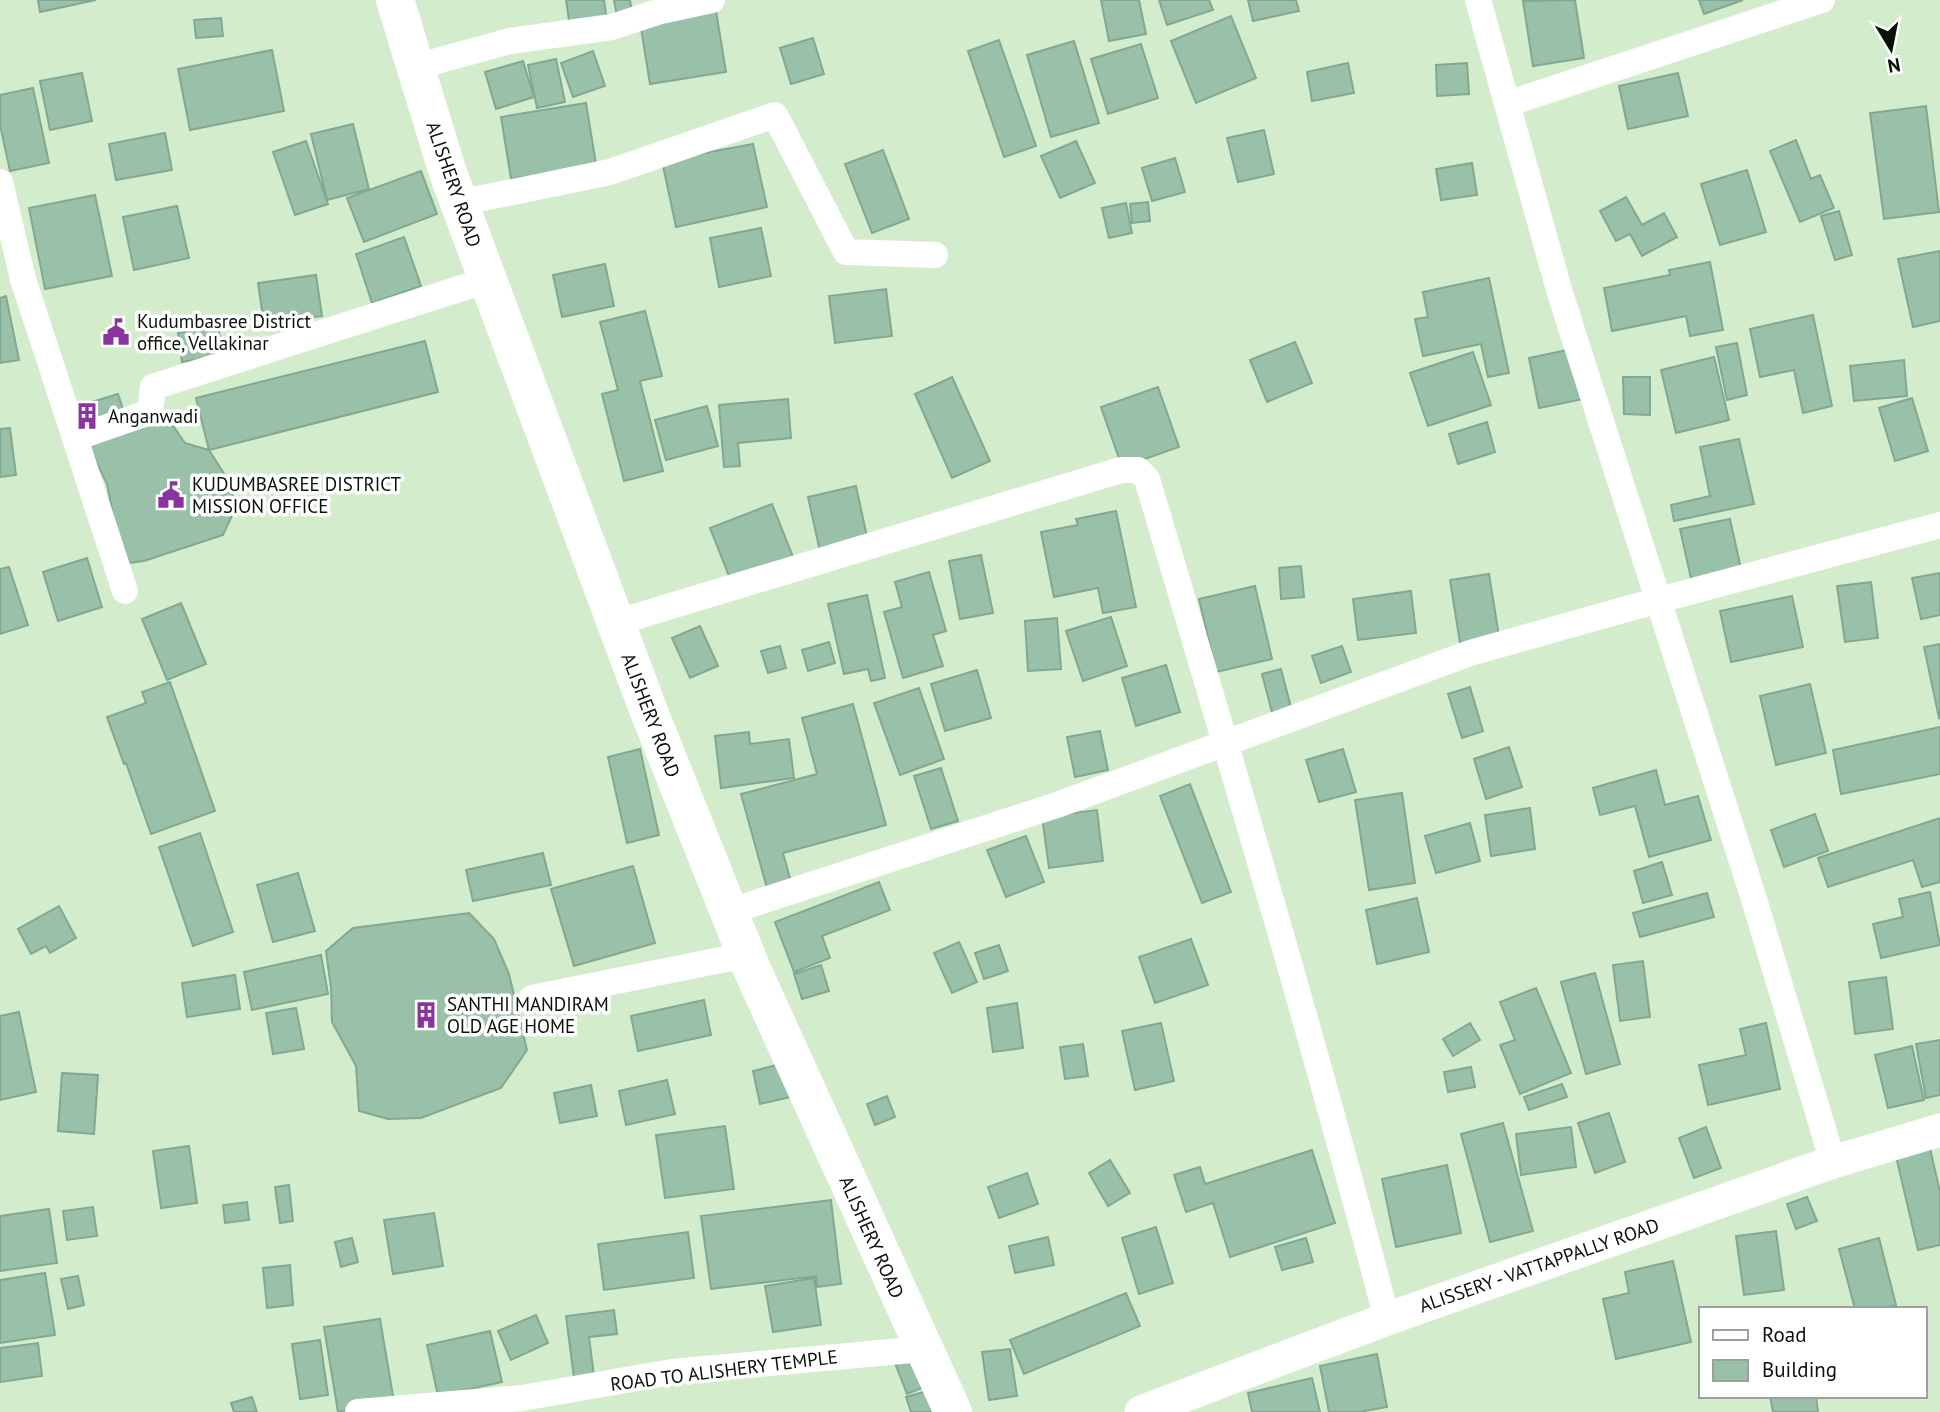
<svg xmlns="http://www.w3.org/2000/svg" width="1940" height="1412" font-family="'PT Sans',sans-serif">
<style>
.building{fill:#99c0a9;stroke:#82a892;stroke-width:2}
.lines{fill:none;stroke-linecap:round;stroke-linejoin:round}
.minor{stroke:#fff;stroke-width:26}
.tertiary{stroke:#fff;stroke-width:33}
.secondary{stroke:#fff;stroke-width:38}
.labels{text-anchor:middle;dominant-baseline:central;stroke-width:7;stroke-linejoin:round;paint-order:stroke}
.street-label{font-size:19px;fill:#091207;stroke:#fff}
.poi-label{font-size:19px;fill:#091207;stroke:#fff;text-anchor:start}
</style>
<rect width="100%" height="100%" fill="#d3edcc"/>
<path class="building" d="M38 0H96L40 12Z
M566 0H604L607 21 570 27Z
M614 0H630L632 12 617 16Z
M1101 0H1139L1146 34 1109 41Z
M1159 0H1209L1213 10 1167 25Z
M1248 0H1296L1299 11 1253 21Z
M1575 0 1584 58 1533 66 1523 1Z
M1699 0H1743L1704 14Z
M716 11 726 72 650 84 640 22Z
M1231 16 1256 78 1196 103 1171 41Z
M221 18 223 36 196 38 194 20Z
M813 38 824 74 791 84 780 48Z
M999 40 1036 146 1004 157 968 51Z
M1074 41 1099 123 1051 137 1027 55Z
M1141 44 1158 98 1108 114 1091 59Z
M272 50 284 111 190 130 178 69Z
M593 51 605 86 573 97 561 63Z
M556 59 565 102 537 108 528 65Z
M523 61 534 97 496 109 485 72Z
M1348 63 1354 93 1312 101 1307 72Z
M1467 63 1469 94 1437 96 1436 65Z
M82 73 92 121 50 130 40 81Z
M1678 73 1688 116 1628 129 1619 86Z
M33 88 49 163 10 171 0 125V95Z
M586 103 596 164 511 179 501 117Z
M1926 106 1939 212 1884 219 1870 113Z
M353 124 369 189 327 200 311 134Z
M1264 130 1274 174 1238 182 1227 138Z
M165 133 172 170 116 180 109 144Z
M1796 140 1811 179 1820 175 1834 208 1800 222 1770 151Z
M306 141 328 204 295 215 273 152Z
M1076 141 1095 183 1060 198 1041 156Z
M753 144 767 207 676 227 662 161Z
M883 150 909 219 872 233 845 164Z
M1175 158 1185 192 1152 201 1142 168Z
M1472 163 1477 195 1441 200 1436 169Z
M1747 170 1766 232 1720 245 1701 184Z
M421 171 437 214 364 242 347 198Z
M95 195 112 276 45 289 29 208Z
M1626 197 1642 225 1664 213 1677 237 1642 256 1630 234 1616 241 1600 211Z
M1148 202 1150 221 1132 223 1130 204Z
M1126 203 1132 233 1109 238 1102 208Z
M177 206 189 258 134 270 123 217Z
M1839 211 1852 255 1835 260 1821 216Z
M761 228 771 276 719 287 710 238Z
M404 237 421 286 372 303 356 254Z
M1940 251V321L1913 327 1898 259Z
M1710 262 1723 330 1690 336 1686 316 1612 331 1604 288 1670 275 1669 270Z
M605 264 614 306 562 317 553 275Z
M316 275 322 316 264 324 258 283Z
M1489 278 1509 373 1488 377 1481 344 1423 356 1415 319 1428 317 1423 292Z
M886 289 892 336 835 343 829 296Z
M6 296 19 360 0 363V298Z
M645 311 662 376 640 381 663 471 624 481 602 394 618 390 600 322Z
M1813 315 1832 406 1803 413 1794 370 1760 377 1750 329Z
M218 326 223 355 182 362 178 333Z
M425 341 438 392 209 450 196 398Z
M1295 342 1312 383 1267 402 1250 360Z
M1737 343 1747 395 1727 400 1716 347Z
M1577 348 1588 398 1539 408 1529 358Z
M1473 352 1491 405 1428 426 1410 373Z
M1714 357 1729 420 1676 433 1661 370Z
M1904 360 1907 396 1854 401 1850 366Z
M952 377 990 461 952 478 915 394Z
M1623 377H1650V415L1624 414Z
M1158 387 1179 447 1122 467 1101 407Z
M118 394 123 409 77 423 72 408Z
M1912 398 1928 451 1895 461 1879 408Z
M788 399 791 438 738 443 740 466 724 467 719 405Z
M707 406 718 446 666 460 655 420Z
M169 420 185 443 209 450 223 472 237 505 223 535 144 561 129 563 114 520 107 484 91 451 88 436 141 422Z
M1487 422 1495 452 1458 464 1449 434Z
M10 428 16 475 0 477V429Z
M1739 439 1754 504 1674 521 1671 505 1710 496 1700 447Z
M856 486 869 546 821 556 808 497Z
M772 504 793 557 731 581 710 528Z
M1116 511 1136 607 1103 613 1098 588 1054 597 1041 532 1078 525 1076 519Z
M1730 519 1742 573 1692 583 1680 529Z
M981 555 993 613 960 619 949 561Z
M87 558 102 607 58 621 43 572Z
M1301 566 1304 597 1281 599 1279 568Z
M9 567 28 625 0 634V569Z
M929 572 946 631 933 635 943 666 903 678 884 612 902 607 895 582Z
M1940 573V615L1921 619 1912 578Z
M1489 574 1499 636 1460 643 1450 580Z
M1871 582 1878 638 1845 642 1837 586Z
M1255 586 1272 659 1216 672 1199 599Z
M1411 591 1416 633 1358 640 1353 599Z
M867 595 885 678 871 681 868 669 844 674 828 604Z
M1792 596 1803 647 1731 662 1720 611Z
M181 603 206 664 167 680 142 619Z
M1111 617 1127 666 1083 681 1066 631Z
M1057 618 1061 669 1028 671 1025 621Z
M700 626 718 666 690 678 672 638Z
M829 642 835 663 808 671 802 650Z
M1940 644V717L1939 718 1924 647Z
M780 646 786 668 768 673 761 651Z
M1342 646 1351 672 1321 683 1312 656Z
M1166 665 1180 712 1136 726 1122 678Z
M1281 669 1292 711 1273 716 1262 674Z
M977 670 991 718 945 731 931 684Z
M170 682 215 811 151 834 126 763 124 764 107 717 146 703 142 692Z
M1810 684 1826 753 1776 765 1760 696Z
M1470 687 1483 731 1462 738 1448 694Z
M919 688 944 759 900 775 874 703Z
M853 704 886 825 783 853 792 885 768 892 741 794 817 774 802 718Z
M1940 727V774L1841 794 1833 750Z
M1100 731 1108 770 1075 777 1067 737Z
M749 732 750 744 789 739 794 778 721 788 715 736Z
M1509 747 1522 787 1486 799 1474 759Z
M640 749 659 835 627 843 608 757Z
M1343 749 1356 792 1319 802 1306 760Z
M941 768 958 821 931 829 914 776Z
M1656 770 1665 805 1698 796 1711 840 1649 857 1635 806 1600 815 1593 788Z
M1190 784 1231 892 1202 903 1160 796Z
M1402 793 1415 883 1369 890 1355 800Z
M1530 808 1535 849 1491 856 1485 815Z
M1097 810 1103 861 1049 868 1042 817Z
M1815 814 1828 851 1784 867 1771 830Z
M1940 818V882L1922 887 1913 860 1828 887 1818 858Z
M1470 823 1480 861 1436 873 1425 836Z
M200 833 233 932 193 946 159 847Z
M1026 836 1044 882 1006 897 987 850Z
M543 853 551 885 473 901 466 870Z
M1662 862 1672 895 1643 903 1634 871Z
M633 866 655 943 574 966 551 889Z
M298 873 315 931 273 942 257 885Z
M879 882 890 910 822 936 830 958 794 972 775 922Z
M1930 892 1940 945 1881 958 1873 924 1903 917 1899 899Z
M1707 893 1714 917 1640 937 1633 913Z
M1417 898 1429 952 1377 964 1366 910Z
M59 906 76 938 50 953 46 946 31 954 18 929Z
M469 913 494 939 509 974 527 1050 501 1088 421 1118 388 1119 359 1111 356 1066 332 1022 331 988 326 951 353 928Z
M1191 939 1208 985 1155 1003 1139 957Z
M959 942 977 982 952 993 934 953Z
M999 945 1008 971 984 979 975 953Z
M321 955 328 994 252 1010 244 972Z
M1643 961 1650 1017 1620 1021 1613 965Z
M821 965 829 991 802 999 794 974Z
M1595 973 1620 1064 1586 1074 1561 982Z
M235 975 240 1009 187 1017 182 983Z
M1886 977 1893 1029 1855 1034 1849 982Z
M1536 988 1571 1073 1520 1094 1500 1045 1515 1040 1500 1002Z
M704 1000 711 1035 638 1051 631 1016Z
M1017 1003 1023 1048 993 1052 987 1008Z
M296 1008 304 1049 273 1054 266 1013Z
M19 1012 36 1092 0 1100V1016Z
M1161 1023 1174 1081 1135 1090 1122 1031Z
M1470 1023 1480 1040 1453 1056 1443 1039Z
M1766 1023 1780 1089 1708 1105 1699 1065 1746 1055 1740 1029Z
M1940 1040V1095L1926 1098 1916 1044Z
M1083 1044 1088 1076 1065 1079 1060 1047Z
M1912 1046 1924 1100 1888 1108 1875 1055Z
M784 1063 791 1097 760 1104 753 1071Z
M1471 1067 1475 1087 1448 1092 1444 1072Z
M62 1073 98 1075 94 1134 58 1131Z
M667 1080 675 1114 626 1125 619 1091Z
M1562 1084 1567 1097 1529 1110 1524 1097Z
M591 1085 597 1116 560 1123 554 1093Z
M887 1096 895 1117 875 1125 867 1104Z
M1609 1113 1625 1162 1595 1173 1578 1123Z
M1503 1123 1533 1231 1490 1242 1461 1134Z
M725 1126 734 1189 665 1198 656 1135Z
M1571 1127 1576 1167 1521 1175 1516 1134Z
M1706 1127 1721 1168 1694 1178 1679 1138Z
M1929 1144 1940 1192V1245L1918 1250 1895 1152Z
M189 1146 197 1203 161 1208 153 1151Z
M1312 1150 1335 1223 1230 1257 1213 1203 1186 1212 1174 1175 1200 1167 1205 1184Z
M1110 1160 1130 1193 1108 1206 1089 1173Z
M1447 1165 1461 1233 1396 1247 1382 1179Z
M1027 1173 1038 1204 999 1218 988 1187Z
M289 1185 293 1221 280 1223 275 1187Z
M1807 1197 1817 1221 1796 1229 1787 1204Z
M831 1200 841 1284 817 1287 816 1276 711 1289 701 1216Z
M247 1202 249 1220 225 1223 223 1205Z
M93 1207 97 1236 67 1240 63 1211Z
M49 1209 57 1263 0 1271V1216Z
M434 1213 443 1266 393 1274 384 1220Z
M1156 1227 1173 1283 1139 1294 1122 1238Z
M1776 1231 1784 1290 1744 1295 1736 1236Z
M688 1232 694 1278 604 1290 598 1244Z
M1048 1237 1054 1265 1015 1273 1009 1246Z
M352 1238 358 1262 341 1267 335 1242Z
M1306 1238 1313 1262 1282 1270 1275 1247Z
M1879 1238 1896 1305 1881 1309H1855L1839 1249Z
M1673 1261 1691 1342 1616 1359 1603 1299 1629 1293 1625 1272Z
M290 1265 293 1305 267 1308 263 1268Z
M45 1273 55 1335 0 1343V1280Z
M78 1276 84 1305 68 1309 61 1279Z
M814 1278 821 1325 773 1332 765 1286Z
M1126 1293 1140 1326 1024 1374 1010 1340Z
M614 1310 617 1334 589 1337 594 1376 574 1378 566 1316Z
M536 1315 548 1343 511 1360 498 1331Z
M380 1319 394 1402 338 1412 324 1327Z
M490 1331 502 1382 438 1396 427 1345Z
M320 1340 328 1395 300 1399 292 1344Z
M38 1343 42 1376 0 1382V1348Z
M1010 1349 1017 1396 989 1400 982 1352Z
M1377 1354 1387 1407 1359 1412H1329L1320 1366Z
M915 1356 927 1386 907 1394 895 1363Z
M1312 1378 1320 1412H1252L1248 1393Z
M938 1388 945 1412H911L906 1397Z
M1770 1396H1816L1818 1412H1773Z
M252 1397 257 1412H234L231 1403Z"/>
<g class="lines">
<path class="minor" d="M1478 0 1560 293 1754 899 1833 1162
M415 67 510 41 612 27 661 11 712 0
M1507 104 1822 0
M0 182 23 279 125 591
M459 203 610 172 775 115 846 252 935 255
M75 438 150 412 153 387 487 280
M615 623 1121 470H1138L1147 479C1230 758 1313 1037 1387 1319
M728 912 1057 805 1470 653 1659 600 1940 525
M532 998 746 955
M358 1412 522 1398 672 1372 923 1349"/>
<path class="tertiary" d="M1141 1412 1387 1319 1833 1162 1940 1130"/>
<path class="secondary" d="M395 0 448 173 648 709 751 967 953 1412"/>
</g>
<defs>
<symbol id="civic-bare" viewBox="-9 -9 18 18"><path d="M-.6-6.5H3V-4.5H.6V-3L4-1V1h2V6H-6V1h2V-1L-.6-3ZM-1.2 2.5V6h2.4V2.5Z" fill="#8b34a1" stroke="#fff" stroke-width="2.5" paint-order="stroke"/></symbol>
<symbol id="building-bare" viewBox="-9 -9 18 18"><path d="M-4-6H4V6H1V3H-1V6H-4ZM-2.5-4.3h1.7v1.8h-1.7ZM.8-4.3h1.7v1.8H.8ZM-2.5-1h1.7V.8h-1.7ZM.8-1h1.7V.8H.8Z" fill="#8b34a1" stroke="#fff" stroke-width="2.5" paint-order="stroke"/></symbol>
</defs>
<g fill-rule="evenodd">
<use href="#civic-bare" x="97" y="313" width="38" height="38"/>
<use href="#building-bare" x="68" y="397" width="38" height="38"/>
<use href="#civic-bare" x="152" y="476" width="38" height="38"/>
<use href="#building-bare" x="407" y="996" width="38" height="38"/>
</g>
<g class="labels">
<g class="street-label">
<text transform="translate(454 184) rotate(71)">ALISHERY ROAD</text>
<text transform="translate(651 715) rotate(69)">ALISHERY ROAD</text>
<text transform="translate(872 1237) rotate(66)">ALISHERY ROAD</text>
<text transform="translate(1539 1265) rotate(-19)">ALISSERY - VATTAPPALLY ROAD</text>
<text transform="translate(724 1370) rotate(-7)">ROAD TO ALISHERY TEMPLE</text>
</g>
<g class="poi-label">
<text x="137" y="321">Kudumbasree District<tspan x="137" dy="22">office, Vellakinar</tspan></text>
<text x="108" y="416">Anganwadi</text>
<text x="192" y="484">KUDUMBASREE DISTRICT<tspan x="192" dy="22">MISSION OFFICE</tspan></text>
<text x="447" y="1004">SANTHI MANDIRAM<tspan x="447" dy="22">OLD AGE HOME</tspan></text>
</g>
</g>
<rect x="1699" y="1307" width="228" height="91" fill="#ffffff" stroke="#9da09c" stroke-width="2"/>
<rect x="1713" y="1330" width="35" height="10" fill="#ffffff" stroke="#9da09c" stroke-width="2"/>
<text x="1762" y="1342" font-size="21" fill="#091207">Road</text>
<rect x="1713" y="1360" width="35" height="21" fill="#99c0a9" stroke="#9da09c" stroke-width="2"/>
<text x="1762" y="1377" font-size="21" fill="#091207">Building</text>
<g transform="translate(1891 49) rotate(170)" stroke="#ffffff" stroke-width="5" paint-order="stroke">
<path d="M0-5L12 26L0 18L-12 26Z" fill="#091207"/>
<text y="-10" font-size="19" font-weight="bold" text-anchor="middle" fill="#091207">N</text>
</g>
</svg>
